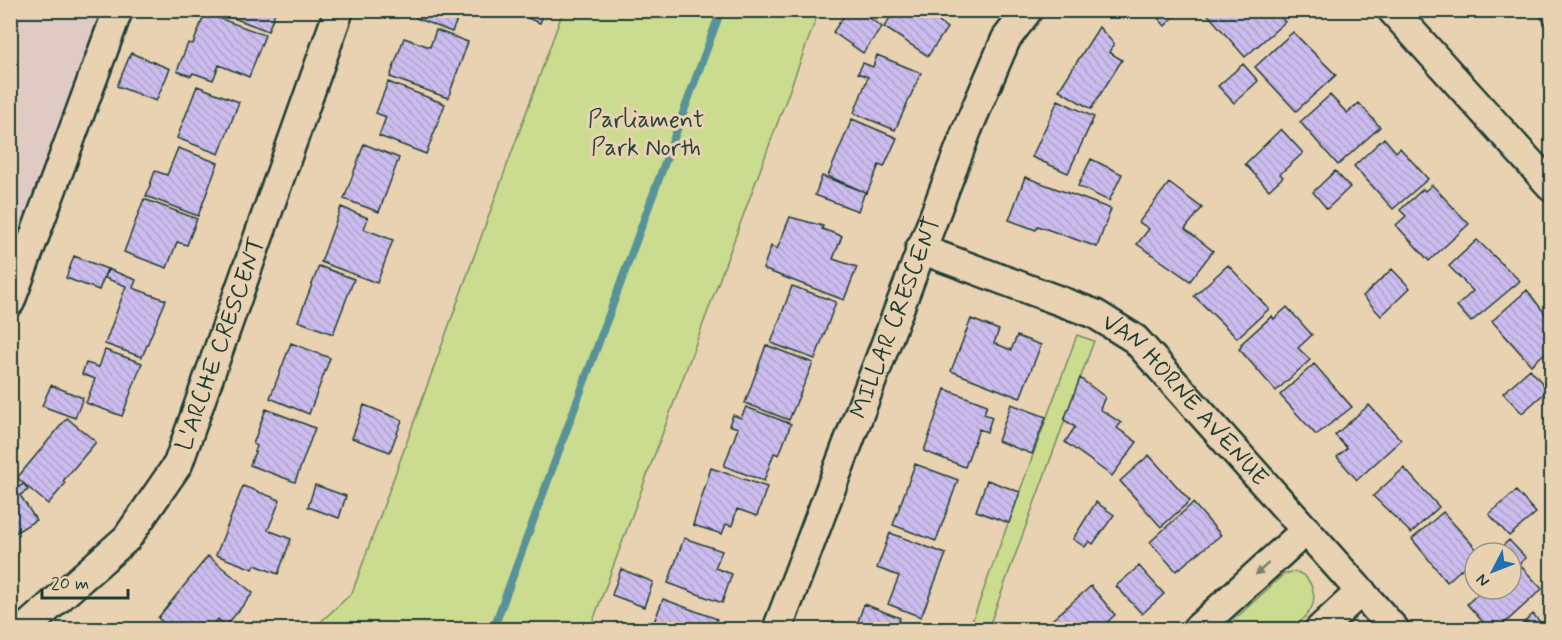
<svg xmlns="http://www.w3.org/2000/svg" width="1562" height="640" font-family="Mynerve,sans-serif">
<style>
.built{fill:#e0cbc4}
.park{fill:#cbdb8f;stroke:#758c62;stroke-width:1.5}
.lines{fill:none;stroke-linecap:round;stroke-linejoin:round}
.stream{stroke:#589399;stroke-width:8}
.building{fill:url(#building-back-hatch);stroke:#1f3d34;stroke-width:1.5}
.minor-casing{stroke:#1f3d34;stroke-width:33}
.minor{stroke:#e9d2b2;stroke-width:28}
.oneway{fill:#7a806d}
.labels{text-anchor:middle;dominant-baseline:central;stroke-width:6;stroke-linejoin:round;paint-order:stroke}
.park-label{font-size:24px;fill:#284539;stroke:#e9d2b2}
.street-label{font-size:24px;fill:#1f3d34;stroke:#e9d2b2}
</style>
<defs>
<pattern id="building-back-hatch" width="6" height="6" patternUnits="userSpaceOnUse" patternTransform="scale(1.5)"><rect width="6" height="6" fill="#cbbced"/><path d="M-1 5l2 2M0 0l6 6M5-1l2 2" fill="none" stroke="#aea2cc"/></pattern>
</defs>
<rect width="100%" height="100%" fill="#e9d2b2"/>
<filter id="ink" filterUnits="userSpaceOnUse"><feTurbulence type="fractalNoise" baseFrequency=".0167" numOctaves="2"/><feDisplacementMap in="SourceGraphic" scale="12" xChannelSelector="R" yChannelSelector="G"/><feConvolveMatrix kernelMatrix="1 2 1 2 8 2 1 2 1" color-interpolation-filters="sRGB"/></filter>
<g filter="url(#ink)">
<path class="built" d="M11 11H105L11 261Z"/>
<path class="park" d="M563 11H819L590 629H313L352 593Z
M1077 335 1094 341 988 629 969 630Z
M1295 572C1312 575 1319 598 1309 612 1305 619 1297 624 1291 629H1224L1284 574Z"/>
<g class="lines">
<path class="stream" d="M493 630 721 10"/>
</g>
<path class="building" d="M233 10H276L268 31 231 17Z
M419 10H461L452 32 416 18Z
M507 10H545L540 23Z
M848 10H858L882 27 863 53 833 32Z
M895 10H946L939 22 947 28 928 56 884 27Z
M1151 10H1181L1165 26Z
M1204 10H1275L1285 22 1245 57Z
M1550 10H1552V30L1541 18Z
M205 13 265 35 249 77 219 65 213 80 193 73 191 76 177 71 188 43 193 44Z
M1099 27 1114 44 1109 52 1122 60 1091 109 1059 90Z
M436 30 468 42 448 98 390 77 404 38 430 47Z
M1293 32 1336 75 1296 111 1255 67Z
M131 53 170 69 156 101 117 86Z
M877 55 921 73 895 130 854 113 868 77 858 73 863 63 873 67Z
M1243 64 1258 81 1234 103 1218 86Z
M388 82 445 104 426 154 379 136 386 117 376 113Z
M197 86 239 102 219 154 177 138Z
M1330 95 1347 113 1359 103 1380 127 1338 165 1300 122Z
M1058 100 1094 117 1068 173 1032 157Z
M852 119 897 138 884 167 879 165 867 193 828 176Z
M1281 129 1303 153 1280 174 1283 177 1269 190 1245 164Z
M1384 138 1396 152 1400 148 1428 179 1393 209 1354 166Z
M364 144 399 158 379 212 344 199Z
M178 148 218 163 198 216 146 196 155 171 167 175Z
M1091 159 1122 174 1109 201 1078 186Z
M1335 171 1350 187 1327 209 1313 192Z
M822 176 865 192 858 211 815 195Z
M1025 177 1111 209 1097 247 1038 226 1036 230 1009 220Z
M1169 183 1202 208 1185 229 1213 251 1190 281 1137 244 1149 229 1139 222Z
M1432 185 1469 224 1429 261 1396 225 1406 216 1400 210 1423 189 1425 191Z
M144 199 197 219 187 245 177 242 167 268 124 252Z
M341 207 368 218 364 229 393 240 377 283 321 262Z
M790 217 823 226 822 229 842 236 833 259 857 267 844 300 763 269 771 246 777 249Z
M1477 240 1520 281 1471 322 1457 306 1473 291 1449 266Z
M74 256 107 269 99 290 66 278Z
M1228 265 1269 309 1237 338 1194 296Z
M319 266 354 279 333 334 298 321Z
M108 269 136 280 133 288 166 300 142 357 105 344 126 286 105 278Z
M1392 269 1410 288 1381 316 1363 296Z
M792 286 836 302 815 359 771 343Z
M1527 290 1552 323V347L1531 365 1492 321Z
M1287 307 1312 335 1298 348 1310 360 1276 391 1239 349 1242 346 1241 344 1272 316 1274 319Z
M971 319 999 330 994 343 1011 350 1017 336 1041 345 1020 398 951 371Z
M291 343 330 358 309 414 270 398Z
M766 345 813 363 789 420 745 403Z
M105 350 142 363 122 416 86 403 95 379 82 374 86 363 99 367Z
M1314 364 1352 407 1316 435 1280 395Z
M1530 369 1548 390 1522 413 1503 393Z
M1080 378 1105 397 1100 409 1121 423 1117 428 1137 442 1112 476 1065 442 1075 427 1064 420Z
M51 385 83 398 75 418 42 406Z
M945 389 987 405 984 414 992 417 987 432 979 429 965 467 924 451Z
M1011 404 1046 417 1032 454 998 441Z
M364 405 402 420 390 452 352 438Z
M1369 405 1401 440 1357 480 1337 457 1347 448 1335 435Z
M746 407 791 424 779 455 774 453 764 481 724 466 738 428 729 425 733 415 741 418Z
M266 409 315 428 295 482 250 465 257 446 253 444Z
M67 418 96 442 63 481 65 484 48 504 17 478Z
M1149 455 1190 501 1161 527 1120 481Z
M915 464 958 480 936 541 893 525Z
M711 468 767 487 757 516 737 509 732 526 726 524 722 534 693 525Z
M1404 468 1439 507 1411 533 1373 496Z
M10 480 16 488 24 484 28 490 20 495 36 520 10 536Z
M987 480 1020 492 1009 523 976 511Z
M315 485 346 496 339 518 308 507Z
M243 486 280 500 268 530 291 539 278 574 255 565 253 569 216 555Z
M1516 491 1536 513 1509 536 1489 514Z
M1096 502 1114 515 1093 544 1089 541 1085 547 1073 539Z
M1193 503 1221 535 1176 571 1150 542Z
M1443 512 1480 553H1475V557L1447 582 1412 539Z
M890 533 946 554 921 617 888 604 899 576 877 568Z
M684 538 722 551 715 568 732 574 722 603 668 583Z
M1509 540 1526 558 1519 564 1542 589 1497 630H1490L1467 604 1483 589H1511V553H1495Z
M208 556 253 593 226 626 218 619 209 630H172L158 618Z
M1139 566 1164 594 1142 614 1116 586Z
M621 569 653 582 644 607 612 595Z
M1091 586 1115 615 1098 630H1050L1046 625Z
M663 599 717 619 713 630H651Z
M864 604 900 618 896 630H855Z
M1533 614 1547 630H1516Z"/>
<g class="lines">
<defs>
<g id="minor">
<path d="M1392 10 1552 187"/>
<path id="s1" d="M920 249 1095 314 1135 339 1395 630"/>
<path d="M10 302 118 10"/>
<path id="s2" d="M23 630 127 538 178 464 339 10"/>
<path id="s3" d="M777 630 967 130 1006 39 1028 10"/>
<path d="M1196 630 1306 530"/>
<path d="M1319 630 1361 591"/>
</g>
</defs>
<use href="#minor" class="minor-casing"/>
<use href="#minor" class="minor"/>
</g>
<defs><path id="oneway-solid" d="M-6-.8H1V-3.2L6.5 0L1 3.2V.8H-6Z" transform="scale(1.5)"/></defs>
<use class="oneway" href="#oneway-solid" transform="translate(1262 569) rotate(138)"/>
</g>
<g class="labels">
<g class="park-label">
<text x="646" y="120">Parliament<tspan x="646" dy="28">Park North</tspan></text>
</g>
<g class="street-label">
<text stroke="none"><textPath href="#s3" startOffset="334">MILLAR CRESCENT</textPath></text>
<text stroke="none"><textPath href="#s2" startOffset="356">L'ARCHE CRESCENT</textPath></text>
<text stroke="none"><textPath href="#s1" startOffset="312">VAN HORNE AVENUE</textPath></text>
</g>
</g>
<rect width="1562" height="640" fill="none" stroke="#e9d2b2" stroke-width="36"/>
<rect x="18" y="18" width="1526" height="604" fill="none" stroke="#1f3d34" stroke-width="2" filter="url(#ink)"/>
<g transform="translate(1493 571) rotate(228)"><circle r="28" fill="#e9d2b2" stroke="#989680" stroke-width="1.5"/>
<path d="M0-4.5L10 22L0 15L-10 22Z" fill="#1f6fb2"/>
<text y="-9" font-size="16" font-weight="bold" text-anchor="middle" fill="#1f3d34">N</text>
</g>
<path d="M42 589v9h86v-9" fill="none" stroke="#1f3d34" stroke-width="3"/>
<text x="51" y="589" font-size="18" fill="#1f3d34" stroke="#e9d2b2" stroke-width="4.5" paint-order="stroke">20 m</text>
</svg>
